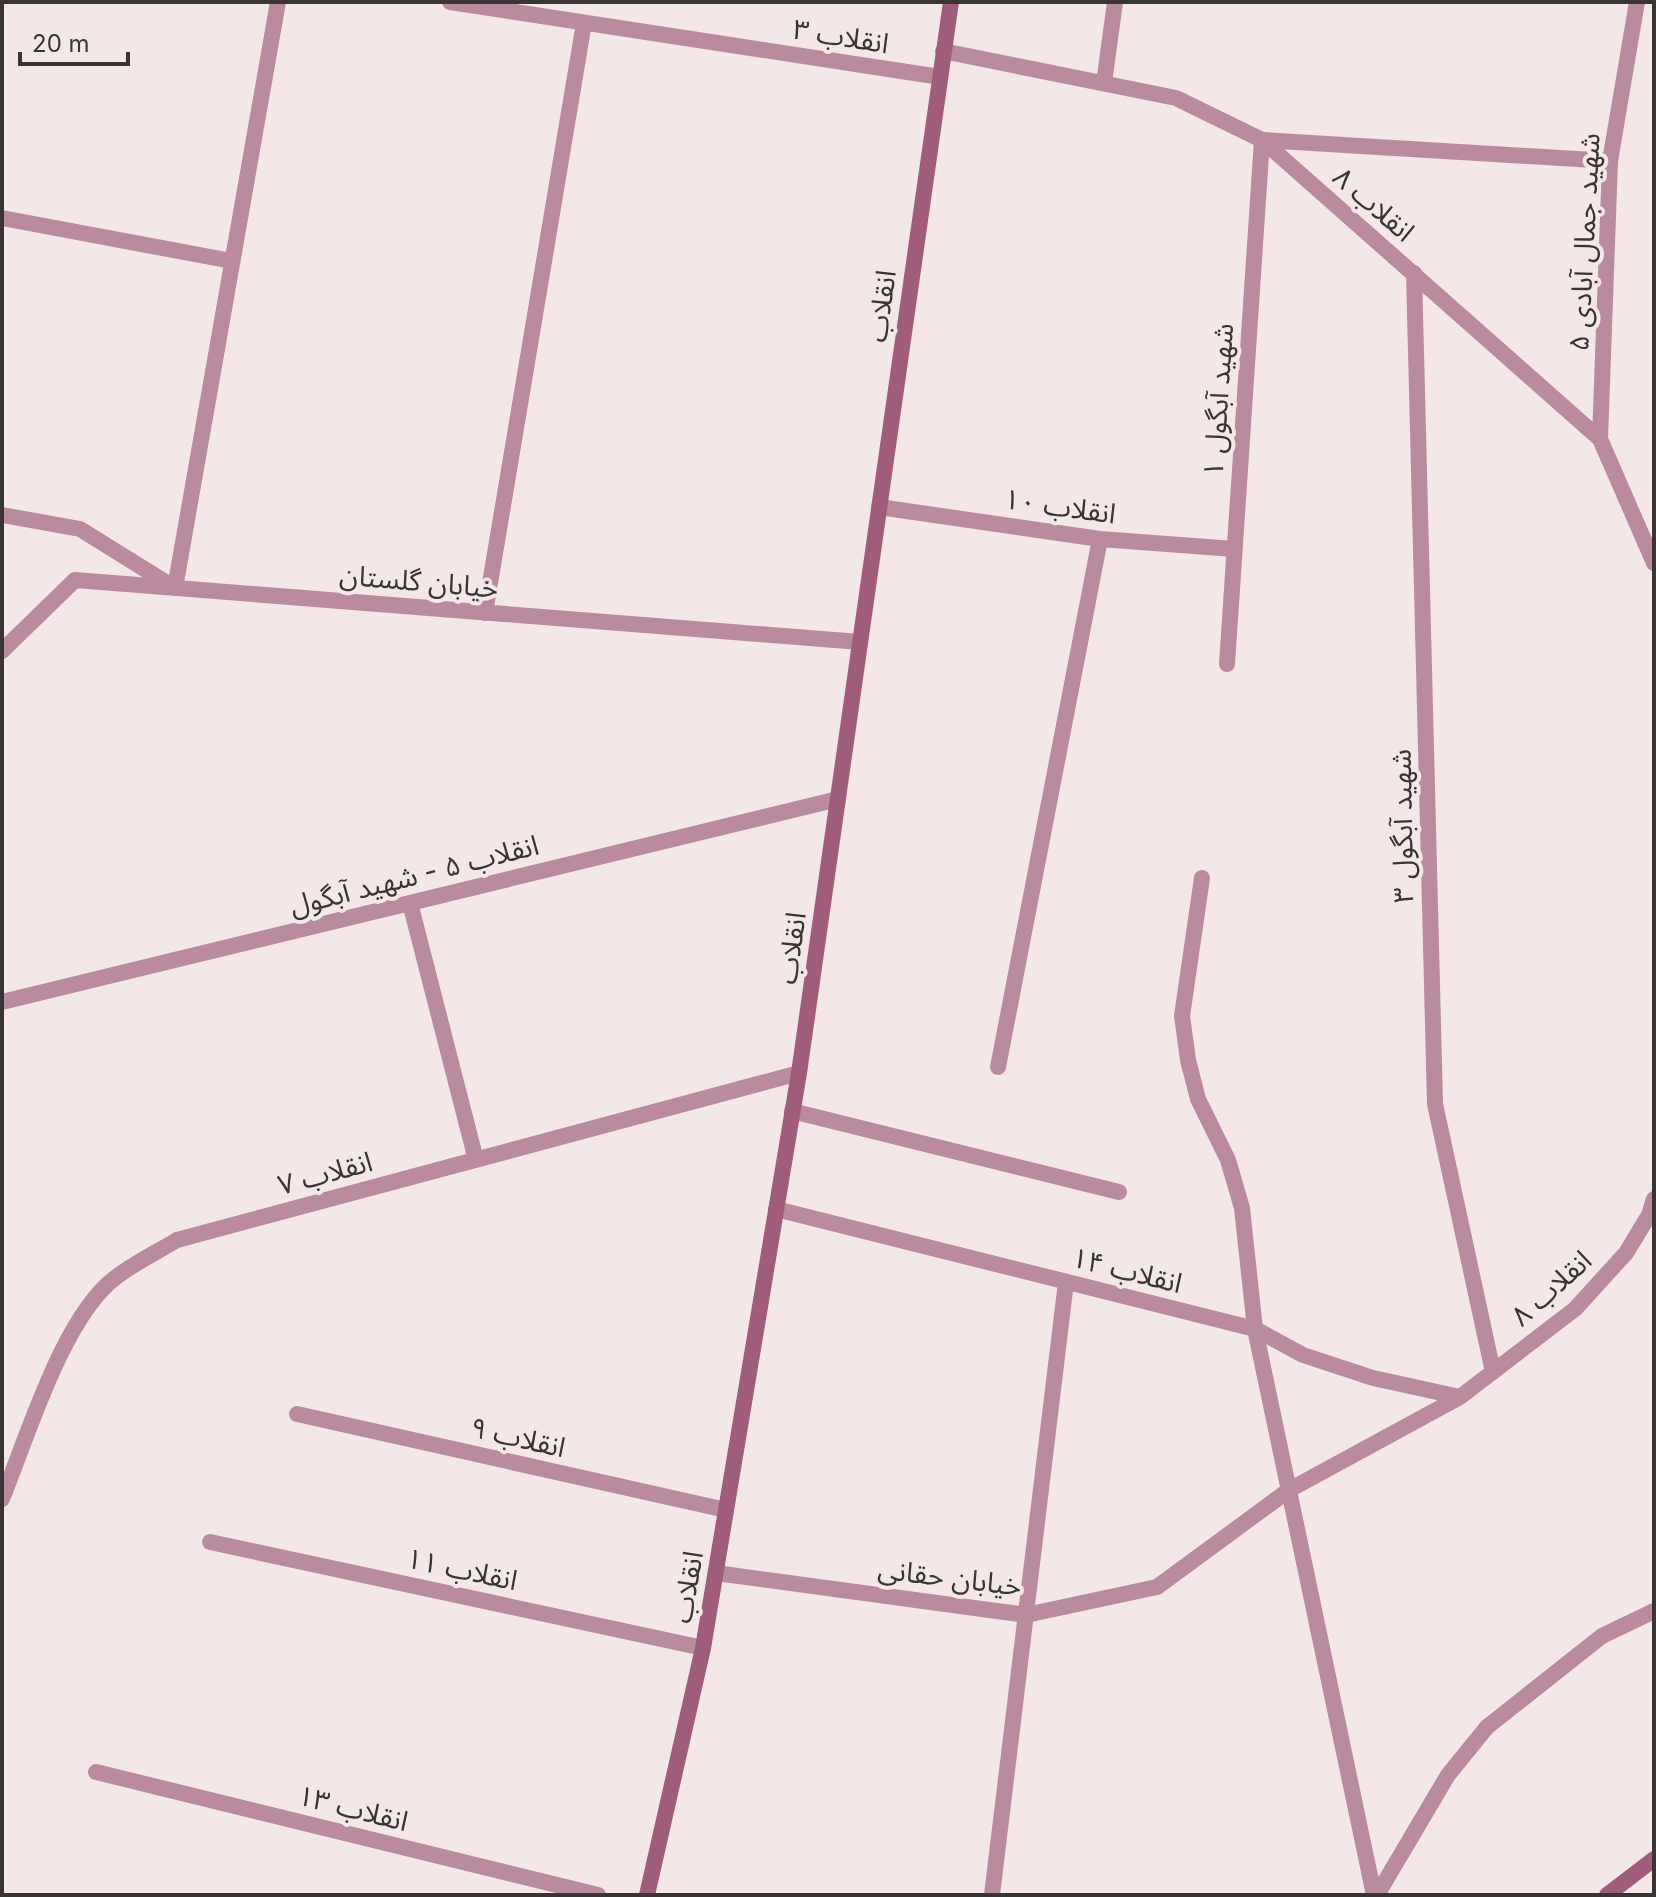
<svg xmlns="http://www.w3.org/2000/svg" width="1656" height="1897" font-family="Inter,'Noto Sans Arabic',sans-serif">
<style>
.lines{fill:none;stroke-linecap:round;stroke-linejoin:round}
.lane{stroke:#ba8b9f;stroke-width:16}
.street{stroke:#ba8b9f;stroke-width:16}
.secondary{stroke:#9f5c7b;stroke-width:16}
.labels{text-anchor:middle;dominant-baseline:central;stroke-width:8;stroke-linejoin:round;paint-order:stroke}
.street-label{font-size:28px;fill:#3a3535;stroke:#f4e7e7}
</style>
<rect width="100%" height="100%" fill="#f4e7e7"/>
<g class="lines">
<path class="lane" d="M1262 140 1610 161
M792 1111 1119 1192
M96 1772 598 1895"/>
<path class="street" d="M450 2 940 77
M943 51 1176 98 1262 140 1600 439 1654 563
M1104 83 1115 2
M2 218 232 261
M1414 273 1435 1104 1493 1372
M1600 439 1610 161 1637 2
M879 507 1100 539 1234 549
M2 515 80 529 175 588 278 2
M485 613 584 23
M2 651 75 580 860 642
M1227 664 1262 140
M1202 878 1182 1016 1188 1060 1198 1099 1228 1160 1242 1208 1255 1329 1374 1895
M410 903 476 1160
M2 1002 838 799
M998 1067 1100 539
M776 1209 1255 1329 1303 1355 1373 1378 1460 1397
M297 1414 726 1510
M2 1499C27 1438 63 1317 115 1278 134 1263 157 1252 177 1240L799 1073
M210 1542 703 1648
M716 1573 1026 1615 1157 1587 1289 1490 1460 1397 1575 1309 1626 1253 1649 1215 1654 1199
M992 1895 1066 1282
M1377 1895 1448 1775 1487 1727 1602 1636 1654 1611"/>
<path class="secondary" d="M647 1895 703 1648 799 1073 951 2
M1607 1895 1654 1859"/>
</g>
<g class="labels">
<g class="street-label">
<text transform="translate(841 36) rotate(9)">انقلاب ۳</text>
<text transform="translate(1374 204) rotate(41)">انقلاب ۸</text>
<text transform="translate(1584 242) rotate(-87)">شهید جمال آبادی ۵</text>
<text transform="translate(881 306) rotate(-82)">انقلاب</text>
<text transform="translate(1218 400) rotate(-86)">شهید آبگول ۱</text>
<text transform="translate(1060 506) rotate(8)">انقلاب ۱۰</text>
<text transform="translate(419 581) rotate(5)">خیابان گلستان</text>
<text transform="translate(1402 826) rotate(-91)">شهید آبگول ۳</text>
<text transform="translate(414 875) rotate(-14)">انقلاب ۵ - شهید آبگول</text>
<text transform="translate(791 948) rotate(-82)">انقلاب</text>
<text transform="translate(325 1173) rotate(-15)">انقلاب ۷</text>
<text transform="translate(1127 1270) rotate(14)">انقلاب ۱۴</text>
<text transform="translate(1551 1288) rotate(-42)">انقلاب ۸</text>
<text transform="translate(518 1437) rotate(13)">انقلاب ۹</text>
<text transform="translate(462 1569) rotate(12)">انقلاب ۱۱</text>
<text transform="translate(950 1577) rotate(7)">خیابان حقانی</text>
<text transform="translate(687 1587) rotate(-80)">انقلاب</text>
<text transform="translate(353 1808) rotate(14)">انقلاب ۱۳</text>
</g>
</g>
<rect width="1656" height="1897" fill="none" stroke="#3a3535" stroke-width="8"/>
<path d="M20 52v12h108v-12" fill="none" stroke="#3a3535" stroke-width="4"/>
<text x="32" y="52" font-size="24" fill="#3a3535" stroke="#f4e7e7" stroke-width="6" paint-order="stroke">20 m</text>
</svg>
